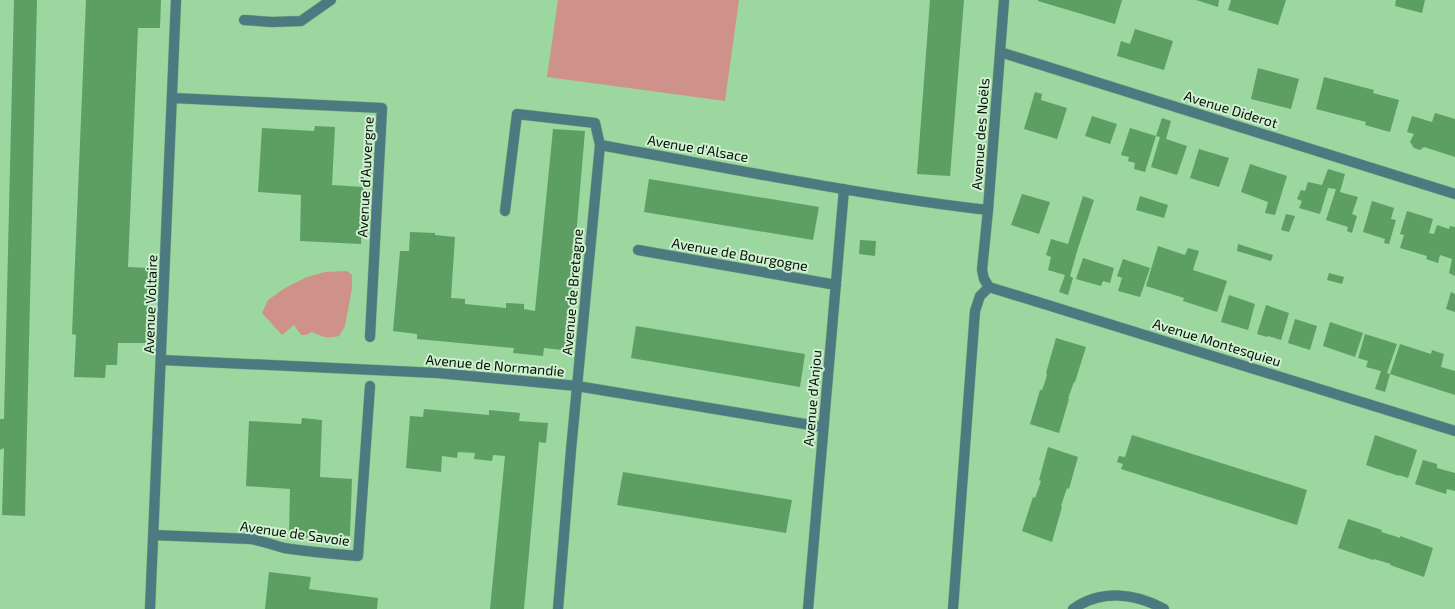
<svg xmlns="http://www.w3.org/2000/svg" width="1455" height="609" font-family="'Exo 2',sans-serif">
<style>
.green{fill:#ce928b}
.building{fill:#5d9f62}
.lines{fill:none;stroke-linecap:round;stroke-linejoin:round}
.minor-casing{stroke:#7fb482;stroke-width:11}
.minor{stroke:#4c7a80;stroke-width:10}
.labels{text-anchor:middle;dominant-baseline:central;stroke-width:4;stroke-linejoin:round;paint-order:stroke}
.street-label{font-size:14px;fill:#001302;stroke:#d1efd2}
</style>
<rect width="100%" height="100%" fill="#9bd79e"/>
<path class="green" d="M558 0H739L725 101 547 77Z
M347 271 352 275V288L345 326 339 336C325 339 324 337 312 332L306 335H301L294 325 282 335 262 313 268 300 285 288 307 277 325 272Z"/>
<path class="building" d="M14 0H37L25 516 2 515 4 448 0 450V419H4Z
M86 0H161L160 28H138L128 267 150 268 146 343H118L117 365H106L105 378 74 377 76 335 72 334Z
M930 0H964L950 176 917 174Z
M1038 0H1122L1115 24 1038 1Z
M1196 0H1219L1218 7Z
M1231 0H1286L1278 25 1228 10Z
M1396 0H1425L1422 13 1395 6Z
M1135 29 1173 41 1164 70 1117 56 1121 41 1130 44Z
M1258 68 1299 79 1291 109 1251 99Z
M1324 77 1374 90 1373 93 1399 100 1390 132 1365 125 1366 122 1316 109Z
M1035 92 1042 94 1041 100 1067 108 1057 139 1024 129Z
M1435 113 1455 119V157L1424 147 1420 150 1414 148 1410 142 1414 134 1407 132 1412 116 1432 122Z
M1092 116 1117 124 1110 144 1085 136Z
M1162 118 1171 121 1166 139 1187 146 1177 175 1151 167 1160 137 1156 136 1145 172 1134 169 1135 163 1128 161 1129 157 1121 155 1130 128 1156 136Z
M315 126 335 127 332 185 363 187 361 244 300 241 301 195 258 192 262 128 314 131Z
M553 129 585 131 568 331H574L572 351 544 348 543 356 513 353 514 348 417 339V334L393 331 400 251H409L410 232 435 233V235L455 237 451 298 465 299V304L506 308V303L524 304V309L535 311Z
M1199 149 1229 158 1219 187 1190 178Z
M1250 164 1287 176 1275 215 1265 213 1268 202 1241 192Z
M1328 169 1345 174 1340 192 1358 197 1352 214 1357 216 1352 233 1347 231 1348 227 1326 220 1336 189 1328 188 1320 214 1299 208 1302 201 1297 199 1301 190 1305 191 1308 182 1322 185Z
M649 179 819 207 813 240 644 212Z
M1022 194 1050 202 1039 234 1011 225Z
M1083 196 1094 200 1078 248 1070 276 1073 278 1068 295 1059 292 1065 275 1048 270 1051 257 1046 255 1051 239 1068 244Z
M1140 196 1168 205 1164 218 1136 210Z
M1372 201 1394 208 1391 219 1396 220 1389 244 1384 243 1385 239 1363 232Z
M1407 211 1433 219 1429 233 1434 234 1437 225 1449 229 1450 226 1455 227V276L1449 273 1452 259 1440 255 1438 263 1426 259 1427 256 1400 248 1404 235 1400 234Z
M1286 214 1295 216 1289 232 1281 230Z
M860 240 876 241 875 256 859 254Z
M1238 244 1273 255 1271 261 1237 251Z
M1158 246 1185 255 1188 248 1199 251 1193 270 1227 281 1217 312 1183 301 1184 298 1146 286Z
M1083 258 1114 268 1110 283 1103 281 1101 286 1076 279Z
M1123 259 1150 268 1140 297 1118 291 1122 278 1117 276Z
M1329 273 1344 277 1342 284 1327 280Z
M1451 292 1455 294V312L1446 309Z
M1229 295 1255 304 1248 330 1221 322Z
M1266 305 1289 313 1281 340 1268 336 1267 337 1257 334Z
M1295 319 1317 326 1310 350 1288 343Z
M1330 322 1363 333 1355 357 1323 346Z
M636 326 805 354 800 387 631 358Z
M1365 334 1397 344 1387 373 1390 374 1385 392 1375 389 1381 371 1366 367 1368 361 1358 358Z
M1056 338 1086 347 1075 382H1074L1071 390 1068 399H1069L1059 433 1030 424 1040 390H1042L1045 382 1047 374 1046 373Z
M1400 344 1431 354 1432 350 1444 354 1441 367 1455 371V395L1390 374Z
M424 409 489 415V410L520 413 519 421 548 423 546 443 539 442 524 609H490L505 456 493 455 492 461 474 459 475 453 458 452 457 458 442 456 441 472 406 468 410 416 423 417Z
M302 418 322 420 320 477 352 479 350 536 320 534 319 542 289 534 290 489 246 486 249 421 301 424Z
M1132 435 1307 490 1297 525 1121 469 1123 464 1117 462 1119 456 1125 457Z
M1375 435 1417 450 1408 478 1399 475V476L1366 465Z
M1048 447 1078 457 1069 489 1067 488 1061 506 1062 507 1052 542 1022 531 1033 497 1035 498 1041 481 1039 480Z
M1423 460 1437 464V468L1455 473V491L1447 489 1446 494 1415 484Z
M623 472 792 500 786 533 617 505Z
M1348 519 1382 530 1381 532 1391 535 1400 538V536L1433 548 1424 577 1390 565 1391 564 1374 559 1373 560 1338 548Z
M269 572 311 577 309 589 378 598 377 609H265Z"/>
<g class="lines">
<defs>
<path id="minor" d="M1004 0 988 210 982 270 984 279 989 287 1455 431
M244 20 272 22 301 21 331 0
M1000 52 1455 194
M173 98 382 108 370 337
M505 211 517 114 595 123 600 145C729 168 858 195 988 210
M638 250 836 285
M162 360 437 373 577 386 823 427
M153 535 251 539C263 541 273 545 284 548 309 552 333 554 358 556L370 386
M150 609 176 0
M558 609 571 450 600 145
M808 609 844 189
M953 609 975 311 980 296 989 287
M1073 609C1101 589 1135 593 1164 609"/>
</defs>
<use href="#minor" class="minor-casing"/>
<use href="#minor" class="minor"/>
</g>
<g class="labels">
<g class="street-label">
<text transform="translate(1231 109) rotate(17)">Avenue Diderot</text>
<text transform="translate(980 134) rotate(-86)">Avenue des Noëls</text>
<text transform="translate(698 148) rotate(10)">Avenue d'Alsace</text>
<text transform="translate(365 177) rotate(-87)">Avenue d'Auvergne</text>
<text transform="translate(740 254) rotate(10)">Avenue de Bourgogne</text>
<text transform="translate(572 292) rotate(-85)">Avenue de Bretagne</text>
<text transform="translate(150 304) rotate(-88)">Avenue Voltaire</text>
<text transform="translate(1217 342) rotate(17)">Avenue Montesquieu</text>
<text transform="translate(495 365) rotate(5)">Avenue de Normandie</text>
<text transform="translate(812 398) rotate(-85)">Avenue d'Anjou</text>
<text transform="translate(295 533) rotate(8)">Avenue de Savoie</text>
</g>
</g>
</svg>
